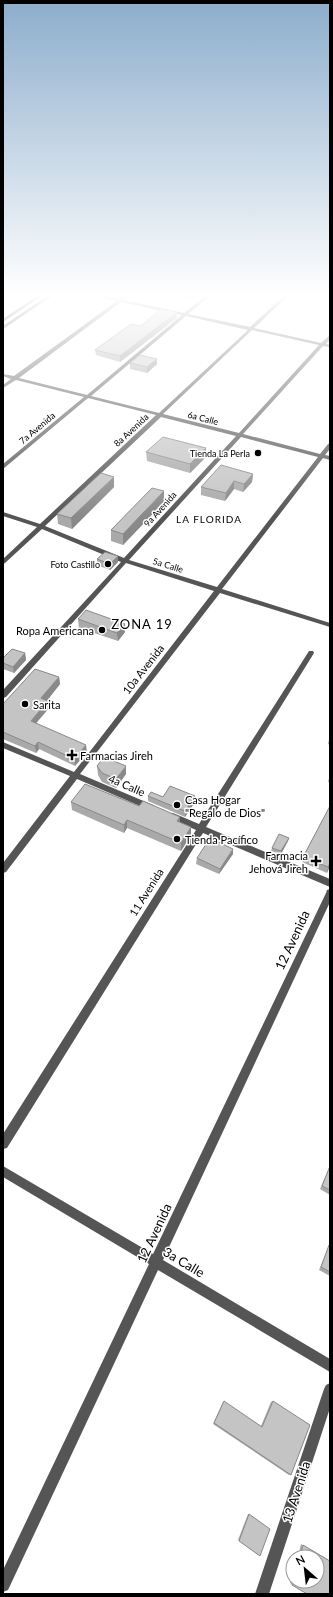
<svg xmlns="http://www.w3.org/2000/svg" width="333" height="1597" font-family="Lato,sans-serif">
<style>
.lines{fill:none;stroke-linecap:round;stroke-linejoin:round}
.street{fill:#555;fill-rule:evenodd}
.secondary{fill:#222;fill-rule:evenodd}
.wall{fill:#a9a9a9}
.shaded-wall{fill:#898989}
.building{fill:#c4c4c4;stroke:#898989}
.poi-dot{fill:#000;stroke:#fff;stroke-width:1.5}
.labels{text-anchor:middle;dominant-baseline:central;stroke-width:3;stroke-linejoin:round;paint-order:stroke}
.far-street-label{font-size:9px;fill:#000;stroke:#fff}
.far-poi-label{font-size:9px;fill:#000;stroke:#fff;text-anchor:end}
.far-neighbourhood-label{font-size:10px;letter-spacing:1px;fill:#000;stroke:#fff}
.poi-label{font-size:11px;fill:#000;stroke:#fff;text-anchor:start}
.street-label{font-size:11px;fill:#000;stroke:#fff}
.quarter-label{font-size:13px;letter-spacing:1px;fill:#000;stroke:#fff}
.near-street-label{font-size:13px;fill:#000;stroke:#fff}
</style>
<rect width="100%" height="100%" fill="#fff"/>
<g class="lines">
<path class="street" d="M87 294H94L119 299 127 294H131L123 300 184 313 208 294H212L188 314 250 327 286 294H290L254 328 321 343 330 335V339L326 344 330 345V347L323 346 243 434 320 454 328 444 330 443V449L325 455 330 456V460L323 458 222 589 330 623V627L220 593 80 774 153 805 154 807 153 809H147L77 779 6 872 3 873V863L70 776 3 748V742L74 772 214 591 126 563 6 697 3 698V690L121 562 42 529 5 563 3 564V559L37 527 3 516V512L40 524 156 415 88 398 3 469V464L84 397 16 380 3 388V385L11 379 3 376V374L14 376 117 301ZM121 302 182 315 87 395 19 378ZM186 316 248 330 159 413 91 396ZM252 330 319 345 239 433 163 414ZM161 417 236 436 124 558 45 526ZM241 437 318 457 217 587 129 560Z
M309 651H313L314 653 206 827 330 879V887L203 833 7 1148 3 1149V1134L196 830 167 817 166 815 167 813H173L199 824Z
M330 889V902L163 1260 330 1359V1372L158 1270 8 1590 3 1592V1570L149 1264 3 1177V1166L153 1254 326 893 327 890Z
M330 1383V1408L269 1594H255L324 1389 326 1385Z"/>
<path class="secondary" d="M40 294H45L3 322V319Z
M50 294H55L3 329V326Z"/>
</g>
<path class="wall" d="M176 294H200L194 300 176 296Z
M177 312V318L120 362 96 355 95 350 141 326Z
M130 363 157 364 147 373 130 369Z
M146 452 206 457 190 473 147 461Z
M253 474 252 482 243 492 234 489 225 501 201 495V487Z
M114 477V487L72 529 58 524 57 514Z
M164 502 123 545 111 541V530Z
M118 556V562L110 570 97 565V559Z
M78 619 125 624V632L118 641 79 628Z
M25 653 26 660 14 673 3 669V658Z
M59 677 60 684 47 700 49 708 36 723 87 752 75 766 39 749 36 753 3 739V704Z
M330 736V745L328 744Z
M97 766 126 774 116 788 102 782 98 775Z
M330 775V782H328Z
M148 796 163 797 195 796V802L185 817 148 801Z
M71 802 139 806 180 823 191 835 181 851 127 828 124 833 72 810Z
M330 806V866L327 873 302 862 303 857Z
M289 838 288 841 281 854 271 851 272 848Z
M233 854 219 874 196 864 197 858Z
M330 1166V1195L320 1189Z
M329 1245H330V1276L319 1270 328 1248Z
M273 1401 291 1475H289L213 1424 223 1402 261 1426 271 1402Z
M248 1514H249L260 1556 238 1540Z
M301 1544 330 1561V1594H307L290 1583 293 1574V1581H317V1557H298Z"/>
<path class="shaded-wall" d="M195 294H200L194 300V295Z
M177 312V318L120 362V356Z
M157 359V364L147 373V367Z
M206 448V457L190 473V464Z
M253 474 252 482 243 492 244 484Z
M114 477V487L72 529 71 518Z
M234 481V489L225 501 226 493Z
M164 491V502L123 545V534Z
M118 556V562L110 570V564Z
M125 624V632L118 641 117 633Z
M25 653 26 660 14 673 13 667Z
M59 677 60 684 43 706 41 698Z
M48 701 49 708 32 728 31 721Z
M38 742 39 749 36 753 35 746Z
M86 745 87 752 75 766 74 759Z
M126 766V774L116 788V779Z
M195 796V802L185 817V811Z
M180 817V825L177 821Z
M127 820V828L124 833V825Z
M191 827V835L181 851V843Z
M289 838 288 841 281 854V851Z
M233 849V854L219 874 220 869Z
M330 863V866L327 873 328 867Z"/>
<path class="building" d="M160 309 177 312 120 356 95 350 131 324 141 326Z
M140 355 157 359 147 367 130 363Z
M163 437 206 448 190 464 146 452Z
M221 465 253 474 244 484 234 481 226 493 201 487Z
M101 473 114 477 71 518 57 514Z
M152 488 164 491 123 534 111 530Z
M105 552 118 556 110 564 97 559Z
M86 610 125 624 117 633 78 619Z
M12 649 25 653 13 667 3 663V658Z
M35 669 59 677 41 698 48 701 31 721 86 745 74 759 38 742 35 746 3 732V704Z
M104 757 126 766 116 779 102 773 97 766Z
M85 784 139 806 143 801 180 817 177 821 191 827 181 843 127 820 124 825 71 802Z
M170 786 195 796 185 811 148 796 151 792 163 797Z
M330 806V863L328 867 303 857Z
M279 834 289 838 281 851 272 848Z
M210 838 233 849 220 869 197 858Z
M330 1166V1190L322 1186Z
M329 1245H330V1272L321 1267Z
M224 1401 262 1427 273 1401 310 1425 291 1475 214 1423Z
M249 1514 270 1529 260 1556 239 1541Z
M303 1545 330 1561V1594H307L292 1585 293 1581H317V1557H300Z"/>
<linearGradient id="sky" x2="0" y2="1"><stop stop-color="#8cadcc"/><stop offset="0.57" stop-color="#fff"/><stop offset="1" stop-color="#fff" stop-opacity="0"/></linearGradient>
<rect width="333" height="517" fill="url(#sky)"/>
<g class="poi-dot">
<circle cx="258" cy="453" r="4"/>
<circle cx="108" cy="564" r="4"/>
<circle cx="102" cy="630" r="4"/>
<circle cx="25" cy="704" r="4"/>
<path d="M70 749h4v4h4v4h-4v4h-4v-4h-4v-4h4z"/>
<circle cx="177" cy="805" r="4"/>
<circle cx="177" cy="839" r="4"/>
<path d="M314 855h4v4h4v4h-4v4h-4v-4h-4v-4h4z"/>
</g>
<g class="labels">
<g class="far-street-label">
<text transform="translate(203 418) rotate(14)">6a Calle</text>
<text transform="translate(37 428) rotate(-40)">7a Avenida</text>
<text transform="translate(131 430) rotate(-43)">8a Avenida</text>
<text transform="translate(160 509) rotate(-48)">9a Avenida</text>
<text transform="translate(168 565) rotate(17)">5a Calle</text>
</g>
<g class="far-poi-label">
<text x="250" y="453">Tienda La Perla</text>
<text x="100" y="564">Foto Castillo</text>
</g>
<g class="far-neighbourhood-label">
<text x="209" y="519">LA FLORIDA</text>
</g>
<g class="poi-label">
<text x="94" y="630" text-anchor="end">Ropa Americana</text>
<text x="33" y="704">Sarita</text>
<text x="80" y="755">Farmacias Jireh</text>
<text x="185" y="799">Casa Hogar<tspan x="185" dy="13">"Regalo de Dios"</tspan></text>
<text x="185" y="839">Tienda Pacífico</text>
<text x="308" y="855" text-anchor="end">Farmacia<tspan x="308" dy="13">Jehová Jireh</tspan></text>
</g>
<g class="street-label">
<text transform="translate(143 669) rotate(-52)">10a Avenida</text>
<text transform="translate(127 785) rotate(23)">4a Calle</text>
<text transform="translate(146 892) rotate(-58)">11 Avenida</text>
</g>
<g class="quarter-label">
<text x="142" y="624">ZONA 19</text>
</g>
<g class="near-street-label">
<text transform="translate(292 940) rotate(-65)">12 Avenida</text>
<text transform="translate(154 1233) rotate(-65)">12 Avenida</text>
<text transform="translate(184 1262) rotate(31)">3a Calle</text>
<text transform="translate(296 1492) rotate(-72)">13 Avenida</text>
</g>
</g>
<rect width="333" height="1597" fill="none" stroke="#000000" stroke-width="8"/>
<g transform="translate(305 1569) rotate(332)"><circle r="19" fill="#ffffff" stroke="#999999"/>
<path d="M0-3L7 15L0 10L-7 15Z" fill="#000000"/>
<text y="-6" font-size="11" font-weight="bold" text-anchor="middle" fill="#000000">N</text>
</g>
</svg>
